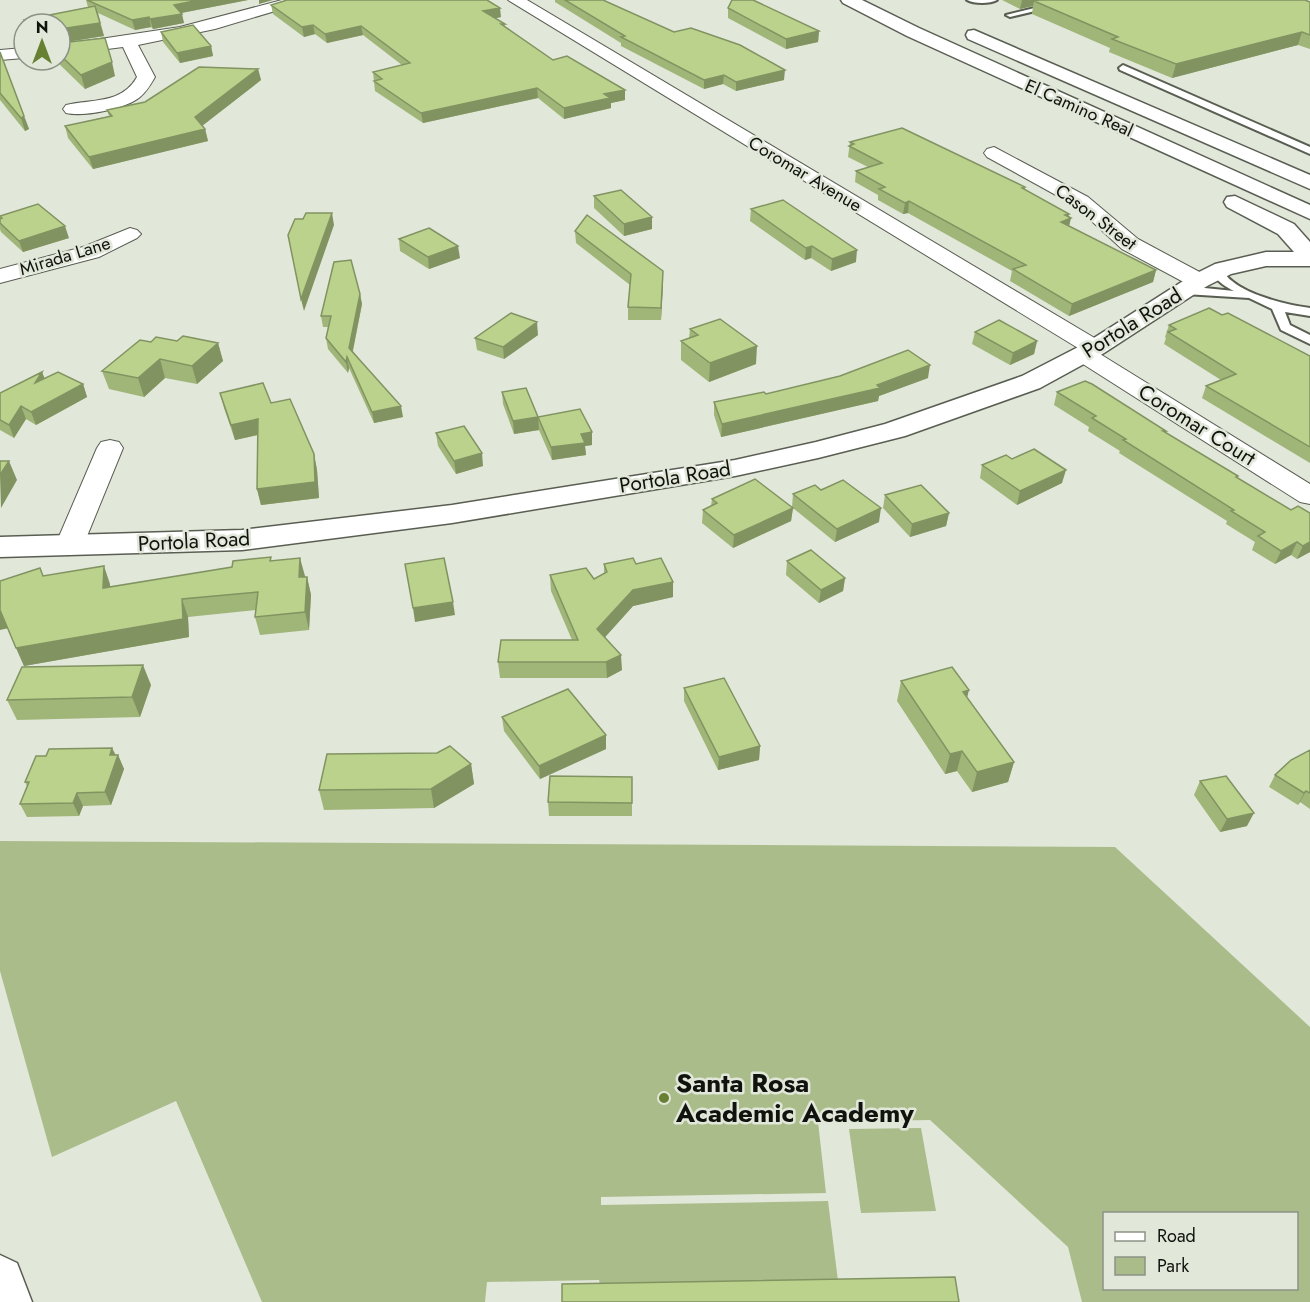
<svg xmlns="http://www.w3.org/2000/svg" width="1310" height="1302" font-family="Jost,sans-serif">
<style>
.green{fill:#abbc8b;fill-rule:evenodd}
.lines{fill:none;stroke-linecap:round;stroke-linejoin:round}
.lane-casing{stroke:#595e52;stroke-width:4}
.street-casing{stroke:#595e52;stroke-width:2}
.secondary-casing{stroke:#595e52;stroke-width:3}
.highway-casing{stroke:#595e52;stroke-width:3}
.lane{fill:#fff;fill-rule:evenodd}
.street{fill:#fff;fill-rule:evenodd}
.secondary{fill:#fff;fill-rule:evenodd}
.highway{fill:#fff;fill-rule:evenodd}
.wall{fill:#a0b578}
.shaded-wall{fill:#829362}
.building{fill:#bad28c;stroke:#829362;stroke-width:1.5}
.poi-dot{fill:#688032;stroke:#e1e7d9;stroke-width:2}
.labels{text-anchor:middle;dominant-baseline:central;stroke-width:5;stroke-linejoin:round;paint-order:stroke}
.far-street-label{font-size:18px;fill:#10120d;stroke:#e1e7d9}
.street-label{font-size:21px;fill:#10120d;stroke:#e1e7d9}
.near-poi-label{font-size:26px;font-weight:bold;fill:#10120d;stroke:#e1e7d9;text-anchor:start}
</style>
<rect width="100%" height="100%" fill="#e1e7d9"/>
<path class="green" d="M0 841 1115 847 1310 1027V1302H1082L1068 1247 930 1120 818 1122 826 1193 601 1197V1205L828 1201 838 1281 600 1284 599 1280 487 1282 485 1302H262L176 1101 52 1157 0 971ZM1104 1214H1296V1288H1104Z
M921 1128 936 1211 861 1213 849 1129Z"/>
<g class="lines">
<defs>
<path id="lane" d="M967 0H997C990 4 974 4 967 0Z
M1067 0H1082L1010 17 1006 15Z
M1123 65 1310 147V154L1120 70 1119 68Z
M1218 269C1225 271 1226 277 1232 281 1250 296 1287 305 1310 308V316L1285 312 1290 325 1310 335V344L1281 330 1272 309 1249 298 1185 294 1179 290 1185 286 1234 291C1226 287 1212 279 1214 270Z"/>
<path id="street" d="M282 0H305L302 3 215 29 138 45 155 77C151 84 147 91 140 97 126 109 84 117 66 113L63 109 66 105C92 99 122 104 137 77L123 47 60 55V45L180 27Z
M508 0H527L1103 343 1107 348 1100 354 1310 484V504L1300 502 1075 359 1072 354 1078 348Z
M24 48V58L0 60V50Z
M994 147 1088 197 1138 239 1207 276 1210 281 1207 286 1199 288 1191 286 1122 249 1074 205 987 157 984 153 987 149Z
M130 228 137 230 141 234 137 238 99 257 0 283V269L83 247Z
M110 440 119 442 123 448 83 546 79 553 69 555 59 553 55 546 97 448 101 442Z"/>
<path id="secondary" d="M1266 252H1310V266H1266L1231 274 1207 286 1104 353 1040 388 905 436 818 458 735 476 452 523 242 550 0 557V537L242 530 452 505 735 460 816 442 885 424 1022 376 1086 343 1191 276 1215 264Z
M0 1255 17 1263 32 1302H0Z"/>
<path id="highway" d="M841 0H862L919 28 1310 205V219L907 36 843 3Z
M974 30 1310 175V189L968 39 966 35 968 31Z
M1235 196 1294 224 1310 242V263L1302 261 1278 234 1227 207 1224 202 1227 197Z"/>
</defs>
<use href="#lane" class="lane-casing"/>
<use href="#street" class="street-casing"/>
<use href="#secondary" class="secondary-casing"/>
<use href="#highway" class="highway-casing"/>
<use href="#lane" class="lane"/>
<use href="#street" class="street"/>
<use href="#secondary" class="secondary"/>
<use href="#highway" class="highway"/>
</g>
<path class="wall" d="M86 0H248L181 13 184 23 153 29 151 27 135 30 98 13 104 36 60 43V24H25L24 20 88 7Z
M555 0H603L674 32 784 80 736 91 723 84 704 89 621 46V43L555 2Z
M1002 0H1305L1310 2V49L1298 45 1172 78 1109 52 1110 48 1032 14 1033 6 1020 9Z
M271 5 501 17 495 18 505 24V27L553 60 625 90V100L611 103V108L564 119 538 98 423 123 375 91 373 72 402 65 363 35 327 43 315 34 304 37 273 14Z
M728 8 819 31 818 42 786 49 728 18Z
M161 32 211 46 213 56 180 63 163 42Z
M60 43 115 76 85 89 55 60H60Z
M0 52 29 129 25 131 0 100Z
M258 69 261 80 202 126 205 129 208 141 93 169 68 138 65 126 109 116 107 110 145 102Z
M850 142 1025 187V190L1069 214 1068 217 1071 218 1069 226 1156 270 1153 282 1069 316 1010 281 1012 271 908 213 903 214 878 200V195L855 182 856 171 868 167 848 157Z
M594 196 652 217V229L624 236 594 208Z
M751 209 856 262 831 271 811 258 805 260 750 221Z
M0 216 69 238 23 252 1 232 0 229Z
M575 231 663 283 661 320H628V307L630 285 576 243Z
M399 239 460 258 429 269 400 251Z
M360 294 362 304 353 351 403 417 374 423 349 368 348 373 328 349 326 338 328 327H323L321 316Z
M1222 315 1310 356V463L1202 398 1206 386 1221 380 1164 344 1166 338 1165 337 1169 325Z
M690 329 756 364 709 382 681 360V341L689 338Z
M975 332 1037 341 1034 354 1010 365 972 344Z
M538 335 504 359 477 350 475 338Z
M151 342 218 343 223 361 197 384 165 378 144 397 109 389 102 371Z
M42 372 44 378 83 384 87 397 36 425 26 419 14 438 0 430V393Z
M928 378 879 396 878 401 721 437 714 415V402L766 394Z
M502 392 538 417 592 432V445L585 446 586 455 552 460 539 430 514 434 503 404Z
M1057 392 1165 432 1238 476 1237 478 1310 552 1297 559 1291 555 1275 564 1252 550 1255 542 1226 524 1227 521 1119 453 1120 451 1088 431 1089 427 1054 405Z
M220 393 271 403 314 454 317 470 319 498 261 505 257 489 258 435 235 440 224 408Z
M436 433 483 466 456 474 438 446Z
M1012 459 1062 483 1017 505 980 478 982 465Z
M821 490 879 522 835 542 793 508 791 521 733 548 702 523 703 510 711 506 712 499 792 507 793 494Z
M885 495 949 513 946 526 910 537 883 508Z
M272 561 304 577H307L311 595 309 630 260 635 255 617 256 610 188 617 189 637 24 666 8 628 43 576 110 584V587Z
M787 561 845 578 843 591 819 603 786 575Z
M604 564H636L673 582V597L633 606 605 637 622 670 607 678H500L498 662 572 640 551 591 550 575 594 579 604 573Z
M901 681 967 698 1014 762 1008 782 972 792 957 771 945 774 897 701Z
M151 685 140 717 17 720 7 700Z
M684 688 760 746 759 760 718 770 684 701Z
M502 717 606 749 540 779 504 731Z
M112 748 116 755H118L124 769 111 805 83 806 79 816 27 817 20 804 27 786 25 782 46 756Z
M1310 750V809L1300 802 1298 805 1269 787 1275 775Z
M471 764 474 784 434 808 324 810 319 790Z
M632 777V816H549L548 802Z
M1200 781 1247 826 1220 832 1194 795Z"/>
<path class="shaded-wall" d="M199 0H248L176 14 174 5Z
M259 0H273L259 4Z
M1022 0H1058L1034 1 1033 6 1020 9Z
M500 8 501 17 484 21 483 11Z
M182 14 184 23 153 29 150 19Z
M149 17 151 27 135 30 132 20Z
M100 23 104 36 60 43V29Z
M313 25 315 34 304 37 302 27Z
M361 26 363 35 327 43 325 34Z
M819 31 818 42 786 49V39Z
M1302 32 1298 45 1172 78 1176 64Z
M211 46 213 56 180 63 177 53Z
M112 62 115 76 85 89 81 75Z
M258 69 261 80 198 129 195 117Z
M785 70 784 80 736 91V82Z
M724 75 723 84 704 89V80Z
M537 88 538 98 423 123 421 113Z
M625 90V100L611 103V108L564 119V108L604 94Z
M24 116 29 129 25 131 21 118Z
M205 129 208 141 93 169 89 157Z
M909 201 908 213 903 214 905 203Z
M332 213 334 225 304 311 301 299Z
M1069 214 1067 220 1071 218 1068 230 1061 222 1065 215Z
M652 217V229L624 236V224Z
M65 226 69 238 23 252 19 241Z
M458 246 460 258 429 269 428 257Z
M812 246 811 258 805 260 806 248Z
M857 250 856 262 831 271 832 259Z
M1156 270 1153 282 1069 316 1072 304Z
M663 271V283L661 320V308Z
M360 294 362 304 351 359 349 348Z
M537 322 538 335 504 359 503 347Z
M1037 341 1034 354 1010 365 1013 353Z
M218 343 223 361 197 384 192 366Z
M757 346 756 364 709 382 710 363Z
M347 357 349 368 348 373 346 362Z
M160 359 165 378 144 397 138 378Z
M930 365 928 378 879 396 878 401 721 437 722 424 877 385Z
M42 372 47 384 35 383Z
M83 384 87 397 36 425 31 412Z
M21 406 26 419 14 438 9 425Z
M401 406 403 417 374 423 372 412Z
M538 417 539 430 514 434 513 421Z
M258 419 262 434 235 440 231 425Z
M592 432V445L585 446 586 455 552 460 551 447 581 434Z
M482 453 483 466 456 474 454 461Z
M314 454 317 470 319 498 261 505 257 489Z
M9 461 17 480 1 508 0 475Z
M1066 470 1062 483 1017 505 1020 491Z
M793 508 791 521 733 548 734 535Z
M881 508 879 522 835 542 837 529Z
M949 513 946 526 910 537 912 524Z
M1297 542 1291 555 1275 564 1281 551Z
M1310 542V552L1297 559 1303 546Z
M300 558 305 576 303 595 299 577Z
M104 566 110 584V606L103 588Z
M307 577 311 595 309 630 305 612Z
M845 578 843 591 819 603 821 590Z
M673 582V597L633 606 598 645 597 629 633 590Z
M182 599 188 617 189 637 24 666 16 648Z
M453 602 455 615 415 622 413 608Z
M0 610 9 628 0 630Z
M621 655 622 670 607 678 606 662Z
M143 665 151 685 140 717 132 697Z
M969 690 964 710 963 692Z
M606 735V749L540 779 539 766Z
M760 746 759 760 718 770 719 757Z
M112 748 117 759 118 755 124 769 111 805 105 792 110 755Z
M962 751 957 771 945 774 950 754Z
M1014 762 1008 782 972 792 977 772Z
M471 764 474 784 434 808 431 789Z
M1306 791 1300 802 1298 805 1304 793Z
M77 793 83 806 79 816 73 803Z
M1254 813 1247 826 1220 832 1227 819Z"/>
<path class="building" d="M87 0H199L174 5 182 14 150 19 149 17 132 20Z
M287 0H487L500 8 483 11 505 24H501L553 60 567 56 625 90 604 94 610 98 564 108 537 88 421 113 374 81 382 79 373 72 410 63 361 26 325 34 313 25 302 27 271 5Z
M565 0H603L674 32 691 28 740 45 785 70 736 82 724 75 704 80 621 37 625 36Z
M732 0H753L819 31 786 39 728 8Z
M1040 0H1305L1310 2V35L1302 32 1176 64 1112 39 1118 37 1034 1Z
M95 6 100 23 60 29V24H28L24 20Z
M193 25 211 46 177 53 161 32Z
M105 38 112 62 81 75 60 55V43Z
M0 52 24 116 21 118 0 93Z
M199 67 258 69 195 117 205 129 89 157 65 126 112 116 107 110 145 102Z
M902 128 1025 187 1022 188 1069 214 1065 215 1071 218 1061 222 1156 270 1072 304 1013 269 1026 265 909 201 905 203 879 189 885 187 856 171 882 163 849 146 854 144 850 142Z
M621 190 652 217 624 224 594 196Z
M783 200 857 250 832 259 812 246 806 248 751 209Z
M38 204 65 226 19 241 0 223V219L2 218 0 216Z
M306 213H332L301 299 288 235 295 219H303Z
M587 215 663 271 661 308 628 307 631 274 575 231Z
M429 228 458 246 428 257 399 239Z
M351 260 360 294 349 348 401 406 372 412 347 357 346 362 326 338 331 316H321L334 262Z
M1209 308 1222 315 1228 313 1310 356V447L1206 386 1236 374 1168 332 1176 329 1169 325Z
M511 313 537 322 503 347 475 338Z
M720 319 757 346 710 363 681 341 698 335 690 329Z
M999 320 1037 341 1013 353 975 332Z
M183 336 218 343 192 366 160 359 138 378 102 371 140 340 151 342 156 337 177 341Z
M908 350 930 365 877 385 880 388 722 424 714 402 764 392 766 394 840 376Z
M42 372 35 383 58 372 83 384 31 412 21 406 9 425 0 420V393Z
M1085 381 1092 384 1166 431H1163L1238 476 1236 477 1291 510 1298 506 1310 513V542L1303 546 1297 542 1281 551 1258 536 1265 532 1231 511 1234 510 1123 440 1126 439 1092 418 1096 416 1057 392Z
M263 383 271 403 290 399 314 454 315 482 257 489 258 419 231 425 220 393Z
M526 388 538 417 513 421 502 392Z
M580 409 592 432 581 434 585 443 551 447 538 417Z
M464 426 482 453 454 461 436 433Z
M1034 449 1066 470 1020 491 982 465 1006 455 1012 459Z
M0 461H9L0 475Z
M755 479 793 508 734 535 703 510 717 503 712 499Z
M843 480 881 508 837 529 793 494 815 485 821 490Z
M921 485 949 513 912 524 885 495Z
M811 550 845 578 821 590 787 561Z
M271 557 270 561 300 558 299 577H307L305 612 255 617 258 592 182 599 183 619 16 648 0 610V581L40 568 43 576 104 566 103 588 232 567 233 561Z
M444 558 453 602 413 608 405 564Z
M633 558 636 564 661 558 673 582 633 590 597 629 621 655 606 662H498L501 640H578L550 575 586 568 594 579 607 572 604 564Z
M143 665 132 697 7 700 22 667Z
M952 667 969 690 963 692 1014 762 977 772 962 751 950 754 901 681Z
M724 678 760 746 719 757 684 688Z
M568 689 606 735 539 766 502 717Z
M450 746 471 764 431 789 319 790 327 754 437 753Z
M112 748 110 755H118L105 792 77 793 73 803 20 804 29 782H25L36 756H46L49 749Z
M1310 750V793L1306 791 1304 793 1275 775 1291 760Z
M550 776 632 777V803L548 802Z
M1226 776 1254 813 1227 819 1200 781Z
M955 1277 959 1302H562V1284Z"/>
<circle class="poi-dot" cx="664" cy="1098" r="6"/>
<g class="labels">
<g class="far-street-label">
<text transform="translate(1079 108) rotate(24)">El Camino Real</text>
<text transform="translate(805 174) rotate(31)">Coromar Avenue</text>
<text transform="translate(1096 217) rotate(37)">Cason Street</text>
<text transform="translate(65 256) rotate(-17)">Mirada Lane</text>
</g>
<g class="street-label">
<text transform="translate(1132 323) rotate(-32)">Portola Road</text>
<text transform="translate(1197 425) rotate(32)">Coromar Court</text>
<text transform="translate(675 477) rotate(-9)">Portola Road</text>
<text transform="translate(194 541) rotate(-3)">Portola Road</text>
</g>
<g class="near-poi-label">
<text x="676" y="1083">Santa Rosa<tspan x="676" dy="30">Academic Academy</tspan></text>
</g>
</g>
<rect x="1103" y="1212" width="195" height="78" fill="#e1e7d9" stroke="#8d9287" stroke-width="1.5"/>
<rect x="1115" y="1232" width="30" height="9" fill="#ffffff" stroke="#8d9287" stroke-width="1.5"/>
<text x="1157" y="1242" font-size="18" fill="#10120d">Road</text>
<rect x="1115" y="1257" width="30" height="18" fill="#abbc8b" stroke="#8d9287" stroke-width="1.5"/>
<text x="1157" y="1272" font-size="18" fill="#10120d">Park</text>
<g transform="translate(42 42)"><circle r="28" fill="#e1e7d9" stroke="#8d9287" stroke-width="1.5"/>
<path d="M0-4.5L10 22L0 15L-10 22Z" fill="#688032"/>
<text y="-9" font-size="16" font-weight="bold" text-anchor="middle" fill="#10120d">N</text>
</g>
</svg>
